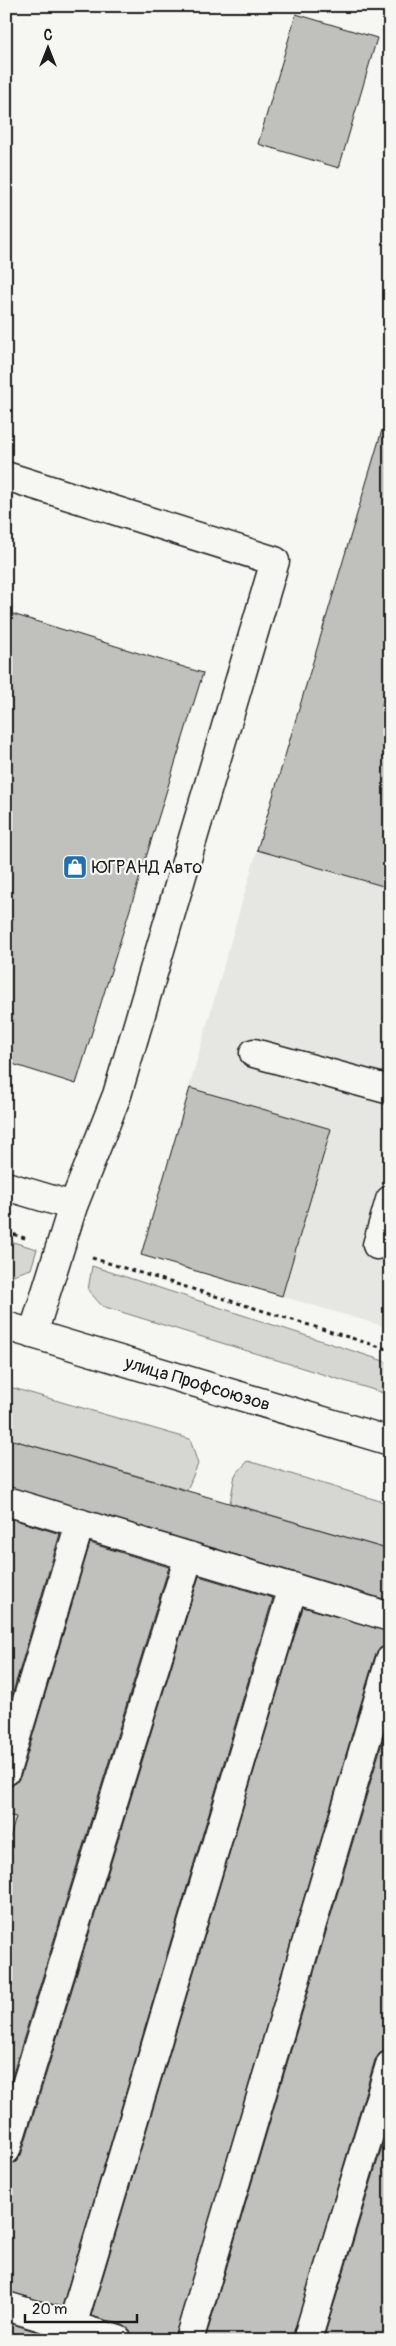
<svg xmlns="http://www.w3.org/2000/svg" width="396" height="2346" font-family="Pangolin,sans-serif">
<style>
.built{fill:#e6e6e2}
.green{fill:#d6d6d2;stroke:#797977}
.building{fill:#c0c0bd;stroke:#1c1c1c}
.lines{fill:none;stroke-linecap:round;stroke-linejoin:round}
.minor-casing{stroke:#1c1c1c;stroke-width:31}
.major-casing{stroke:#1c1c1c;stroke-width:31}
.path{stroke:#1c1c1c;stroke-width:3;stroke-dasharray:4 4;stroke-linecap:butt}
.minor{stroke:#f6f6f2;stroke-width:28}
.major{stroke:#f6f6f2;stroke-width:28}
.labels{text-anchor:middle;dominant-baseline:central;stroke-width:4.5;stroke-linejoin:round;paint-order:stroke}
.poi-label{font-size:18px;fill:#1c1c1c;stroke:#f6f6f2;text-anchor:start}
.street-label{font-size:18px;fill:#1c1c1c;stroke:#f6f6f2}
</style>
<rect width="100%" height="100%" fill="#f6f6f2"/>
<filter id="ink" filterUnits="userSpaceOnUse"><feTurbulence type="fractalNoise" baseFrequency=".02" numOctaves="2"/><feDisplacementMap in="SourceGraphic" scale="10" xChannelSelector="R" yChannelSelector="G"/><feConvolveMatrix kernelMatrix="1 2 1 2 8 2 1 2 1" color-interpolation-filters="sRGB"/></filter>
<g filter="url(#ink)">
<path class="built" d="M390 405V1328L141 1255 257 850Z"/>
<path class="green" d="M6 1240 37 1249 31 1269 13 1275 6 1273Z
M92 1266 390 1363V1395L102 1306 88 1290Z
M6 1386 190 1439 198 1464 187 1490 6 1438Z
M248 1461 390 1504V1550L230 1503 235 1475Z"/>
<path class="building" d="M296 14 377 38 339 168 258 144Z
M382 430 390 432V677L381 706 390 708V888L257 850Z
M6 612 203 673 76 1084 6 1062Z
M190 1088 331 1129 282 1296 141 1255Z
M6 1438 390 1550V1601L6 1486Z
M6 1517 60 1534 6 1716Z
M90 1543 169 1567 6 2096V1851L16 1817 6 1815V1786L16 1783 21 1775Z
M199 1576 273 1598 62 2307 6 2291V2165L16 2162 21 2155Z
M303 1607 390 1632V1645L380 1648 375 1656 174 2340H133L130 2330 123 2325 91 2316Z
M390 1716V2050L380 2053 375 2060 292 2340H205Z
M390 2120V2340H323Z
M6 2322 63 2340H6Z"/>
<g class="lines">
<defs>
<path id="minor" d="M6 476 275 561 117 1095 73 1206 33 1334
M254 1053 390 1090
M6 1186 73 1206
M377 1245 390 1200
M6 1501 390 1617
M6 1771 80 1523
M6 2150 189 1556
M6 2306 118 2340
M72 2326 293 1587
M189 2340 390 1660
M307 2340 390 2065"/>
<g id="major">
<path id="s1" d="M6 1326 390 1441"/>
</g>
</defs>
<use href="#minor" class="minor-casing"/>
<use href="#major" class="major-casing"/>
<path class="path" d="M6 1232 28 1239
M92 1258 390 1350"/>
<use href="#minor" class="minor"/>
<use href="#major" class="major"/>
</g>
</g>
<defs>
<symbol id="shop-square" viewBox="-11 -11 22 22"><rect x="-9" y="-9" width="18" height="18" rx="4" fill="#1f6fb2" stroke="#f6f6f2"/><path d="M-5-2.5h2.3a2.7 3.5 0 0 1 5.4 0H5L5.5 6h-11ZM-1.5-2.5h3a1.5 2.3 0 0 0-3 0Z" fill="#fff"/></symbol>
</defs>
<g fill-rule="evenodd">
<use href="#shop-square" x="61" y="853" width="28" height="28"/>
</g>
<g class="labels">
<g class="poi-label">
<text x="92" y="867">ЮГРАНД Авто</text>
</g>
<g class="street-label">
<text stroke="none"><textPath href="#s1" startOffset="200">улица Профсоюзов</textPath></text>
</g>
</g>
<rect width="396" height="2346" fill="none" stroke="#f6f6f2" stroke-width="25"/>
<rect x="12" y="12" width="371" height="2321" fill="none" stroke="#1c1c1c" stroke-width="2" filter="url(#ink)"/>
<g transform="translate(48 48)" stroke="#f6f6f2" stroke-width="4" paint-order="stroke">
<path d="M0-4L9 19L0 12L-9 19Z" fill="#1c1c1c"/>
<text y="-8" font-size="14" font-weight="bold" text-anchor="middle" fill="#1c1c1c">С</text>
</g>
<path d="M25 2314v8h112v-8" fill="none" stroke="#1c1c1c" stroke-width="2.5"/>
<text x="32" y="2314" font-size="15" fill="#1c1c1c" stroke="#f6f6f2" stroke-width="4" paint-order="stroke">20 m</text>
</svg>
